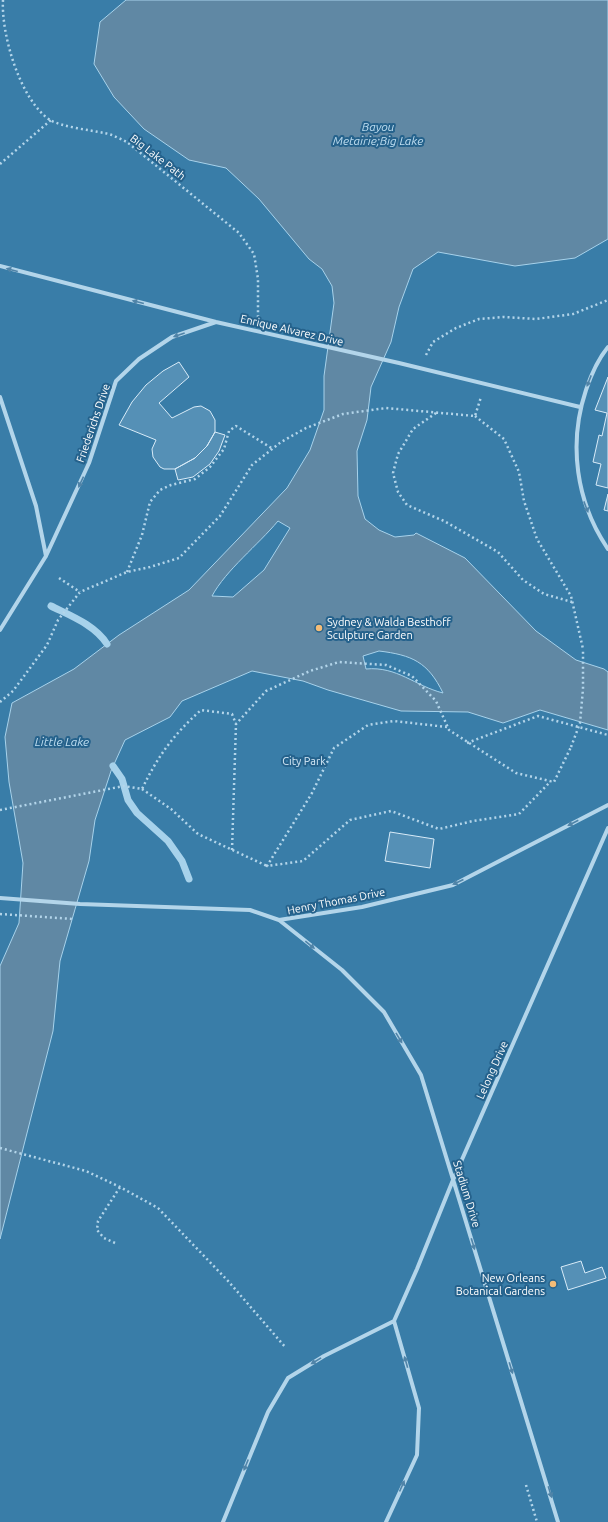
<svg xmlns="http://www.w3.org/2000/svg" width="608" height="1522" font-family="Ubuntu,sans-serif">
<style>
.green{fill:#397da8}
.water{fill:#6088a4;stroke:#a7d2eb;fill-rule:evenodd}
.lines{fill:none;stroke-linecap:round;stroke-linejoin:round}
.stream{stroke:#a7d2eb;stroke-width:7}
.building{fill:#5590b6;stroke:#d8ebf8}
.path{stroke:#b3d5ea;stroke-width:2.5;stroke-dasharray:2 3;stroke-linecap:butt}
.minor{stroke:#b3d5ea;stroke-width:4}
.path-bridge{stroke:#b3d5ea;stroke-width:2.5;stroke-dasharray:2 3;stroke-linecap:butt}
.oneway{fill:#5084a8}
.poi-dot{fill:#f4bc77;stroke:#25628c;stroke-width:1.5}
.labels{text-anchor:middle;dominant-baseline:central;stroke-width:4;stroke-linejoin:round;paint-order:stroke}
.street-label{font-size:11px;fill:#fff;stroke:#25628c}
.poi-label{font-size:11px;fill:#fff;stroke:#25628c;text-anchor:start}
.park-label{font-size:11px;fill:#d8ebf8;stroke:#25628c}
.water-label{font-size:12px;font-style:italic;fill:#bfdef1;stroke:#25628c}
</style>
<rect width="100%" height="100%" fill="#25628c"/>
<path class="green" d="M0 0H608V1522H0Z"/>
<path class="water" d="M126 0H608V239L575 258 515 266 438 252 413 269 399 307 391 342 371 387 367 420 357 451 358 496 365 519 379 530 395 537 414 535 416 533 465 558 536 631 576 660 604 669 608 672V730L540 710 503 723 468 712 401 711 328 690 303 681 252 671 182 701 170 717 125 740 111 771 95 820 89 861 60 961 53 1031 0 1239V966L19 923 23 863 9 782 5 737 12 703 74 669 119 635 189 590 287 488 310 450 324 410V376L334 303 332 286 322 269 309 259 259 199 226 168 189 160 144 129 114 97 94 64 100 22ZM278 521 290 528 264 570 233 597 212 596C226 570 258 545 278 521ZM379 651C412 655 428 662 443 693 415 686 397 666 366 669L363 656Z"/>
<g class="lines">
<path class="stream" d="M51 606C71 616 95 625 107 644
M113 766 122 779 128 800 137 813 168 841 182 861 189 879"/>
</g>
<path class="building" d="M179 362 189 377 159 403 172 418 194 407 201 406 210 411 215 420V432L207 446 195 458 175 469H164L160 467 153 457 152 449 156 440 119 425 132 402 146 385 163 371Z
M608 377V488L596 485 601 464 593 462 599 435 602 436 607 413 595 410Z
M215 432 225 435 219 451 210 464 193 477 178 480 175 469 195 458 207 446Z
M608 494V511L604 510Z
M390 832 434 839 430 868 385 861Z
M581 1261 585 1273 602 1267 606 1278 568 1290 561 1267Z"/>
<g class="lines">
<path class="path" d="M3 0C1 34 20 100 50 120 62 127 90 130 104 133 112 134 120 139 127 142L239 233 254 254 258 279V318
M0 164 51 120
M426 355 433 342 456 328 479 319 504 317 536 319 573 314 608 300
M436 413 413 429 398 454 393 473 398 492 407 505 444 521 498 552 523 580 544 594 572 602
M475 416 504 439 519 472 524 501 537 539 571 596 583 649
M127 572 142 535 150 502 160 490 171 485 195 479 210 467 224 449 229 431 236 426 273 449
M59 578 80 592
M0 702 13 691 47 645 58 620 80 592 127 572 150 567 179 558 220 516 252 465 281 442 306 428 343 414 386 408 475 416 481 397
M447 727 394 721 368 725 334 748 312 793 267 866 303 861 350 820 391 811 439 829 473 821 519 814 551 781
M467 743 538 716 608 735
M142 789 171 809 198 834 267 866
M0 810 124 786 142 789C158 756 173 735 201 710L232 714 236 724 266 691 310 671 339 662 386 665 412 676 436 701 449 730 516 773 554 782 571 747
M232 850 236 724
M0 914 73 919
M0 1148 86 1171 120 1187 158 1208 229 1282 286 1348
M115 1243 104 1238 97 1230 98 1221 120 1187
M526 1485 537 1522"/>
<path class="minor" d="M0 266 216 322 399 363 580 407
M608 347C598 359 591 375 586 390 568 444 576 502 608 549
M0 397 36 506 46 556
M0 630 46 556 89 463 116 381 139 359 172 337 216 322
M0 898 80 904 250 910 279 920 362 907 453 885 608 805
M279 920 342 970 384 1012 421 1075 558 1522
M394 1321 417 1269 453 1180 608 828
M223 1522 268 1412 288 1378 324 1356 394 1321 419 1408 417 1455 386 1522"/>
<path class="path-bridge" d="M571 747 580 723 583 689V649"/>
</g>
<defs><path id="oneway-solid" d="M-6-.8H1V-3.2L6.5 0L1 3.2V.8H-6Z"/></defs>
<g class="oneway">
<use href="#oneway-solid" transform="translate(12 270) rotate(-165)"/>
<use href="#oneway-solid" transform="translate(138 302) rotate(-166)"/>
<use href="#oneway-solid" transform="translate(179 335) rotate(161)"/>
<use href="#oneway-solid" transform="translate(589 381) rotate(111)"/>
<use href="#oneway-solid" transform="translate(81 482) rotate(115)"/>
<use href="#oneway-solid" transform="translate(586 507) rotate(69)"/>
<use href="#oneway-solid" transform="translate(573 823) rotate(153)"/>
<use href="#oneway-solid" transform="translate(458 882) rotate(155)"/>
<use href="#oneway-solid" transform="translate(310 945) rotate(39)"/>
<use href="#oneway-solid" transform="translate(399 1038) rotate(59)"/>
<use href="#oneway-solid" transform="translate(473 1244) rotate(73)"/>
<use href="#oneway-solid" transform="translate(316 1361) rotate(149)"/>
<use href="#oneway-solid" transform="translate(406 1362) rotate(-106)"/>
<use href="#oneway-solid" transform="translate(511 1368) rotate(73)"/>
<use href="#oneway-solid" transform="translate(246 1465) rotate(112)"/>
<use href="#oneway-solid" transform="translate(402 1486) rotate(-66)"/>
<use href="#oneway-solid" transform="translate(550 1492) rotate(73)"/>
</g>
<g class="poi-dot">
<circle cx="319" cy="628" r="4"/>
<circle cx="553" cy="1284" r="4"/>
</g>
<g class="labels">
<g class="street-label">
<text transform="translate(158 157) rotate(38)">Big Lake Path</text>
<text transform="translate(292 330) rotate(13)">Enrique Alvarez Drive</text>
<text transform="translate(93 423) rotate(-71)">Friederichs Drive</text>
<text transform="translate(336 901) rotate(-11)">Henry Thomas Drive</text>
<text transform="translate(492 1070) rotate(-66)">Lelong Drive</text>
<text transform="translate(467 1194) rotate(73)">Stadium Drive</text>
</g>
<g class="poi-label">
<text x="327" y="622">Sydney &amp; Walda Besthoff<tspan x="327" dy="13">Sculpture Garden</tspan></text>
<text x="545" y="1278" text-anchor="end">New Orleans<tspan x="545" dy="13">Botanical Gardens</tspan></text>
</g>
<g class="park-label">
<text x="304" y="761">City Park</text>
</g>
<g class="water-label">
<text x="378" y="126">Bayou<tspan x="378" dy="14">Metairie;Big Lake</tspan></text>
<text x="62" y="741">Little Lake</text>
</g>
</g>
</svg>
